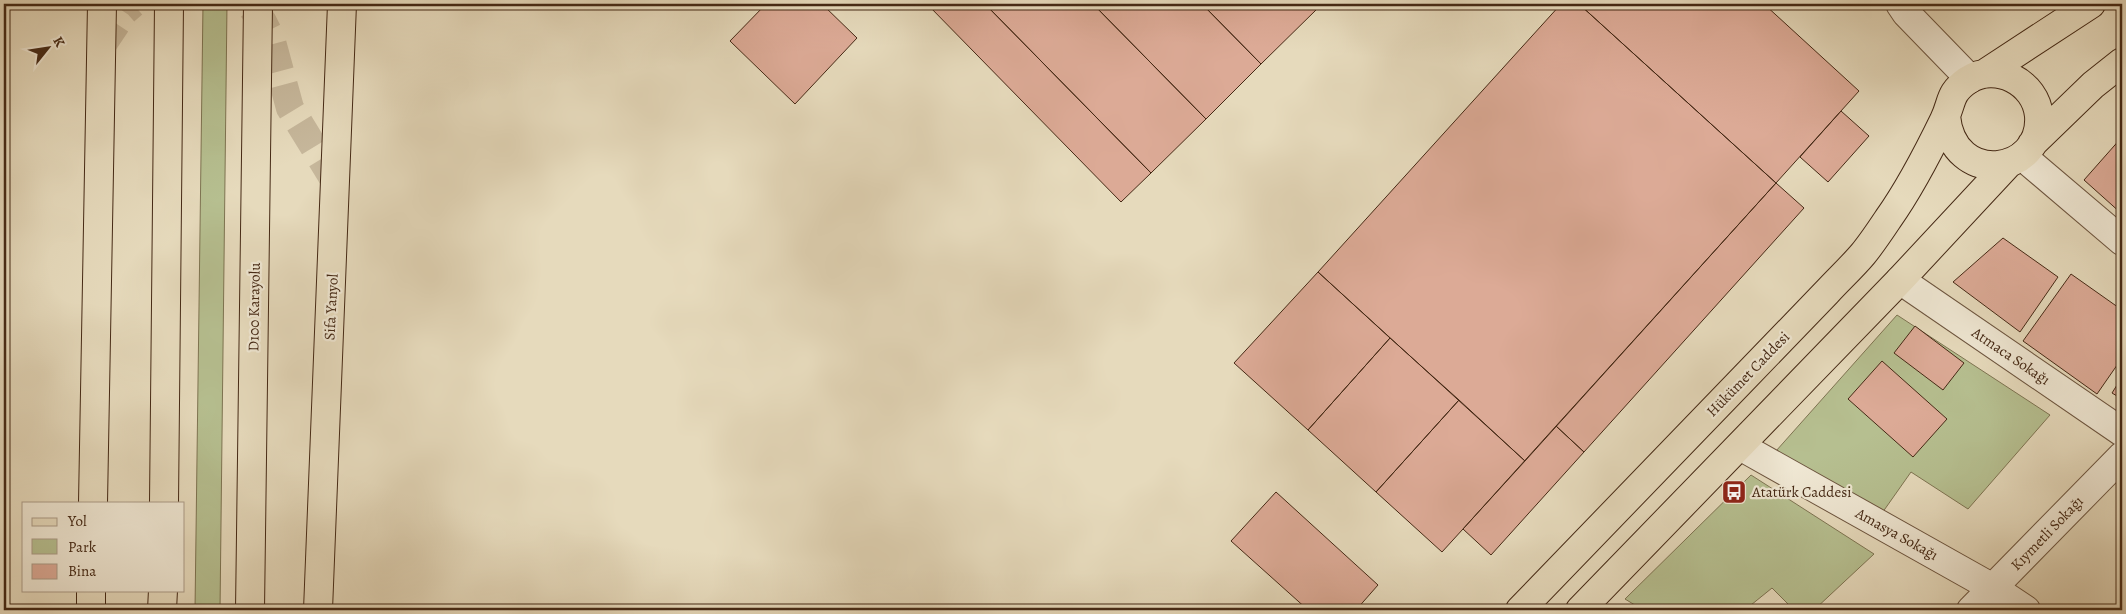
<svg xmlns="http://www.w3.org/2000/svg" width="2126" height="614" font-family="Alegreya,serif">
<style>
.green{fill:#b6bf90;stroke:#7e7452}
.building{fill:#dcaa96;stroke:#452915}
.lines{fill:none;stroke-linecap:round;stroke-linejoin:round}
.primary-tunnel{stroke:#c6b79b;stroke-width:28;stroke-dasharray:28 14;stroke-linecap:butt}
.minor-casing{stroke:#6d553f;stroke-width:30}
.tertiary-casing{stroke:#6d553f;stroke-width:30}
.primary-casing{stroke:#452915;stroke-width:30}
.trunk-casing{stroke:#452915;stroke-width:30}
.minor{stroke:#efe7d3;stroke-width:28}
.tertiary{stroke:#efe7d3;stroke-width:28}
.primary{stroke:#e6dabc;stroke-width:28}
.trunk{stroke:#e6dabc;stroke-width:28}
.labels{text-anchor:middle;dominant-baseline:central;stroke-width:4.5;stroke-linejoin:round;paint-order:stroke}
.street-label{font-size:15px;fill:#452915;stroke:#efe7d3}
.poi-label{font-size:15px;fill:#452915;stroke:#efe7d3;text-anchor:start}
</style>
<rect width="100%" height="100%" fill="#e6dabc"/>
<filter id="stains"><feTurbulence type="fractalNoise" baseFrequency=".004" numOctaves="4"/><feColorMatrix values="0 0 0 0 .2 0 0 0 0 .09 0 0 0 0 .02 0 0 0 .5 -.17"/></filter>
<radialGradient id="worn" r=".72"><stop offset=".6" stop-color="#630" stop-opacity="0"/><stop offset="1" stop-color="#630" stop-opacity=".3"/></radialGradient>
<path class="green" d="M203 4H227L220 610H195Z
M1897 315 2050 415 1968 509 1911 472 1880 516 1776 451Z
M1751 475 1874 554 1814 610H1794L1772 588 1751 605 1755 610H1643L1625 599Z"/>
<path class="building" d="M766 4H822L857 38 795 104 730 41Z
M927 4H985L1151 173 1121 202Z
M985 4H1093L1206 119 1151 173Z
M1093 4H1202L1261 64 1206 119Z
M1202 4H1311L1317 9 1261 64Z
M1311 4H1322L1317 9Z
M1561 4H1579L1776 183 1525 461 1318 272Z
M1579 4H1764L1859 91 1776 183Z
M1841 111 1869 136 1828 182 1800 157Z
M2122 137V214L2084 180Z
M1776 183 1804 208 1584 452 1556 426Z
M2003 238 2058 277 2020 332 1953 282Z
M1318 272 1390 338 1308 430 1234 363Z
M2071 274 2122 310V358L2097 394 2023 341Z
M1915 326 1964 363 1943 390 1894 353Z
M1390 338 1459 400 1376 492 1308 430Z
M1882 361 1947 419 1913 457 1848 399Z
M2122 377V399L2112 393Z
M1459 400 1525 461 1442 552 1376 492Z
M1556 426 1584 452 1491 555 1463 529Z
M1276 492 1378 585 1356 610H1308L1231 541Z"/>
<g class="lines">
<path class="primary-tunnel" d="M252 8 263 22 271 38 290 108 336 183
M101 47 125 11 133 4"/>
<defs>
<path id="minor" d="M1900 280 2122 432
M1740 446 1993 588 2026 610
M1971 610 2122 456"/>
<path id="tertiary" d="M1900 4 1906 13 1970 79
M2022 156 2122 241"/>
<path id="primary" d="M1984 74 2091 4
M2032 144 2093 85 2122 62
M318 610 342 4
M1520 610C1595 533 1670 455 1745 377 1772 349 1800 320 1827 292 1839 279 1852 267 1863 254 1872 243 1880 231 1888 219 1910 188 1928 153 1944 120 1953 102 1948 94 1968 80 1996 62 2036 82 2039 116 2043 175 1953 188 1946 116
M1580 610 1900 280 2009 163"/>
<path id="trunk" d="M93 503 102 4
M164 503 169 4
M91 610V590
M162 610 163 590
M250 610 258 4"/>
</defs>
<use href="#minor" class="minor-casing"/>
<use href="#tertiary" class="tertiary-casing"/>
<use href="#primary" class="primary-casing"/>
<use href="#trunk" class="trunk-casing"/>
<use href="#minor" class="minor"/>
<use href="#tertiary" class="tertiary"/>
<use href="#primary" class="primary"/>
<use href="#trunk" class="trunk"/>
</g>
<defs>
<symbol id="bus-square" viewBox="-11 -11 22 22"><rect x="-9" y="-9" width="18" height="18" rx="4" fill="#8f2418" stroke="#efe7d3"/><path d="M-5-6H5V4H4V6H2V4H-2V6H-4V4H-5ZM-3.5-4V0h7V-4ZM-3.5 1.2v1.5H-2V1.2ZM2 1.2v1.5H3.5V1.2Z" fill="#fff"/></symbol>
</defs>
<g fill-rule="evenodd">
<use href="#bus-square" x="1720" y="478" width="28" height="28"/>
</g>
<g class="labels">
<g class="street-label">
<text transform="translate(254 307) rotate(-89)">D100 Karayolu</text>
<text transform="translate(331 307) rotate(-87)">Sifa Yanyol</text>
<text transform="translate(2011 356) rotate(34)">Atmaca Sokağı</text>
<text transform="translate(1748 374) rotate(-46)">Hükümet Caddesi</text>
<text transform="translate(2047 533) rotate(-46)">Kıymetli Sokağı</text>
<text transform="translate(1897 534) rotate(29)">Amasya Sokağı</text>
</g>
<g class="poi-label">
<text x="1752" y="492">Atatürk Caddesi</text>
</g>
</g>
<rect width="2126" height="614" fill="none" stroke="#e6dabc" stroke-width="20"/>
<rect x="5" y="5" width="2116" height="604" fill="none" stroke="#452915" stroke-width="2.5"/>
<rect x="10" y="10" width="2106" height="594" fill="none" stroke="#452915"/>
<rect x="22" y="502" width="162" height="90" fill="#efe7d3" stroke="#ab9b87"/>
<rect x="32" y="518" width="25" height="8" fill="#e6dabc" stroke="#ab9b87"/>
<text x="68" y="526" font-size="15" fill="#452915">Yol</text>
<rect x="32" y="539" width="25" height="15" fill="#b6bf90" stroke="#ab9b87"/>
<text x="68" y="552" font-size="15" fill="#452915">Park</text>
<rect x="32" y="564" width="25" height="15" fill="#dcaa96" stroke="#ab9b87"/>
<text x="68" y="576" font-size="15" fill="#452915">Bina</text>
<g transform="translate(48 48) rotate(60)" stroke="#efe7d3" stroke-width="4" paint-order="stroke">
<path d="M0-4L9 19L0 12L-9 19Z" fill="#452915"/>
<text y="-8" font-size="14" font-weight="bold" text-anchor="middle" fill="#452915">K</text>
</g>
<rect width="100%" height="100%" filter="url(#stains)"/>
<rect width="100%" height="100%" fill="url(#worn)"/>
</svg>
